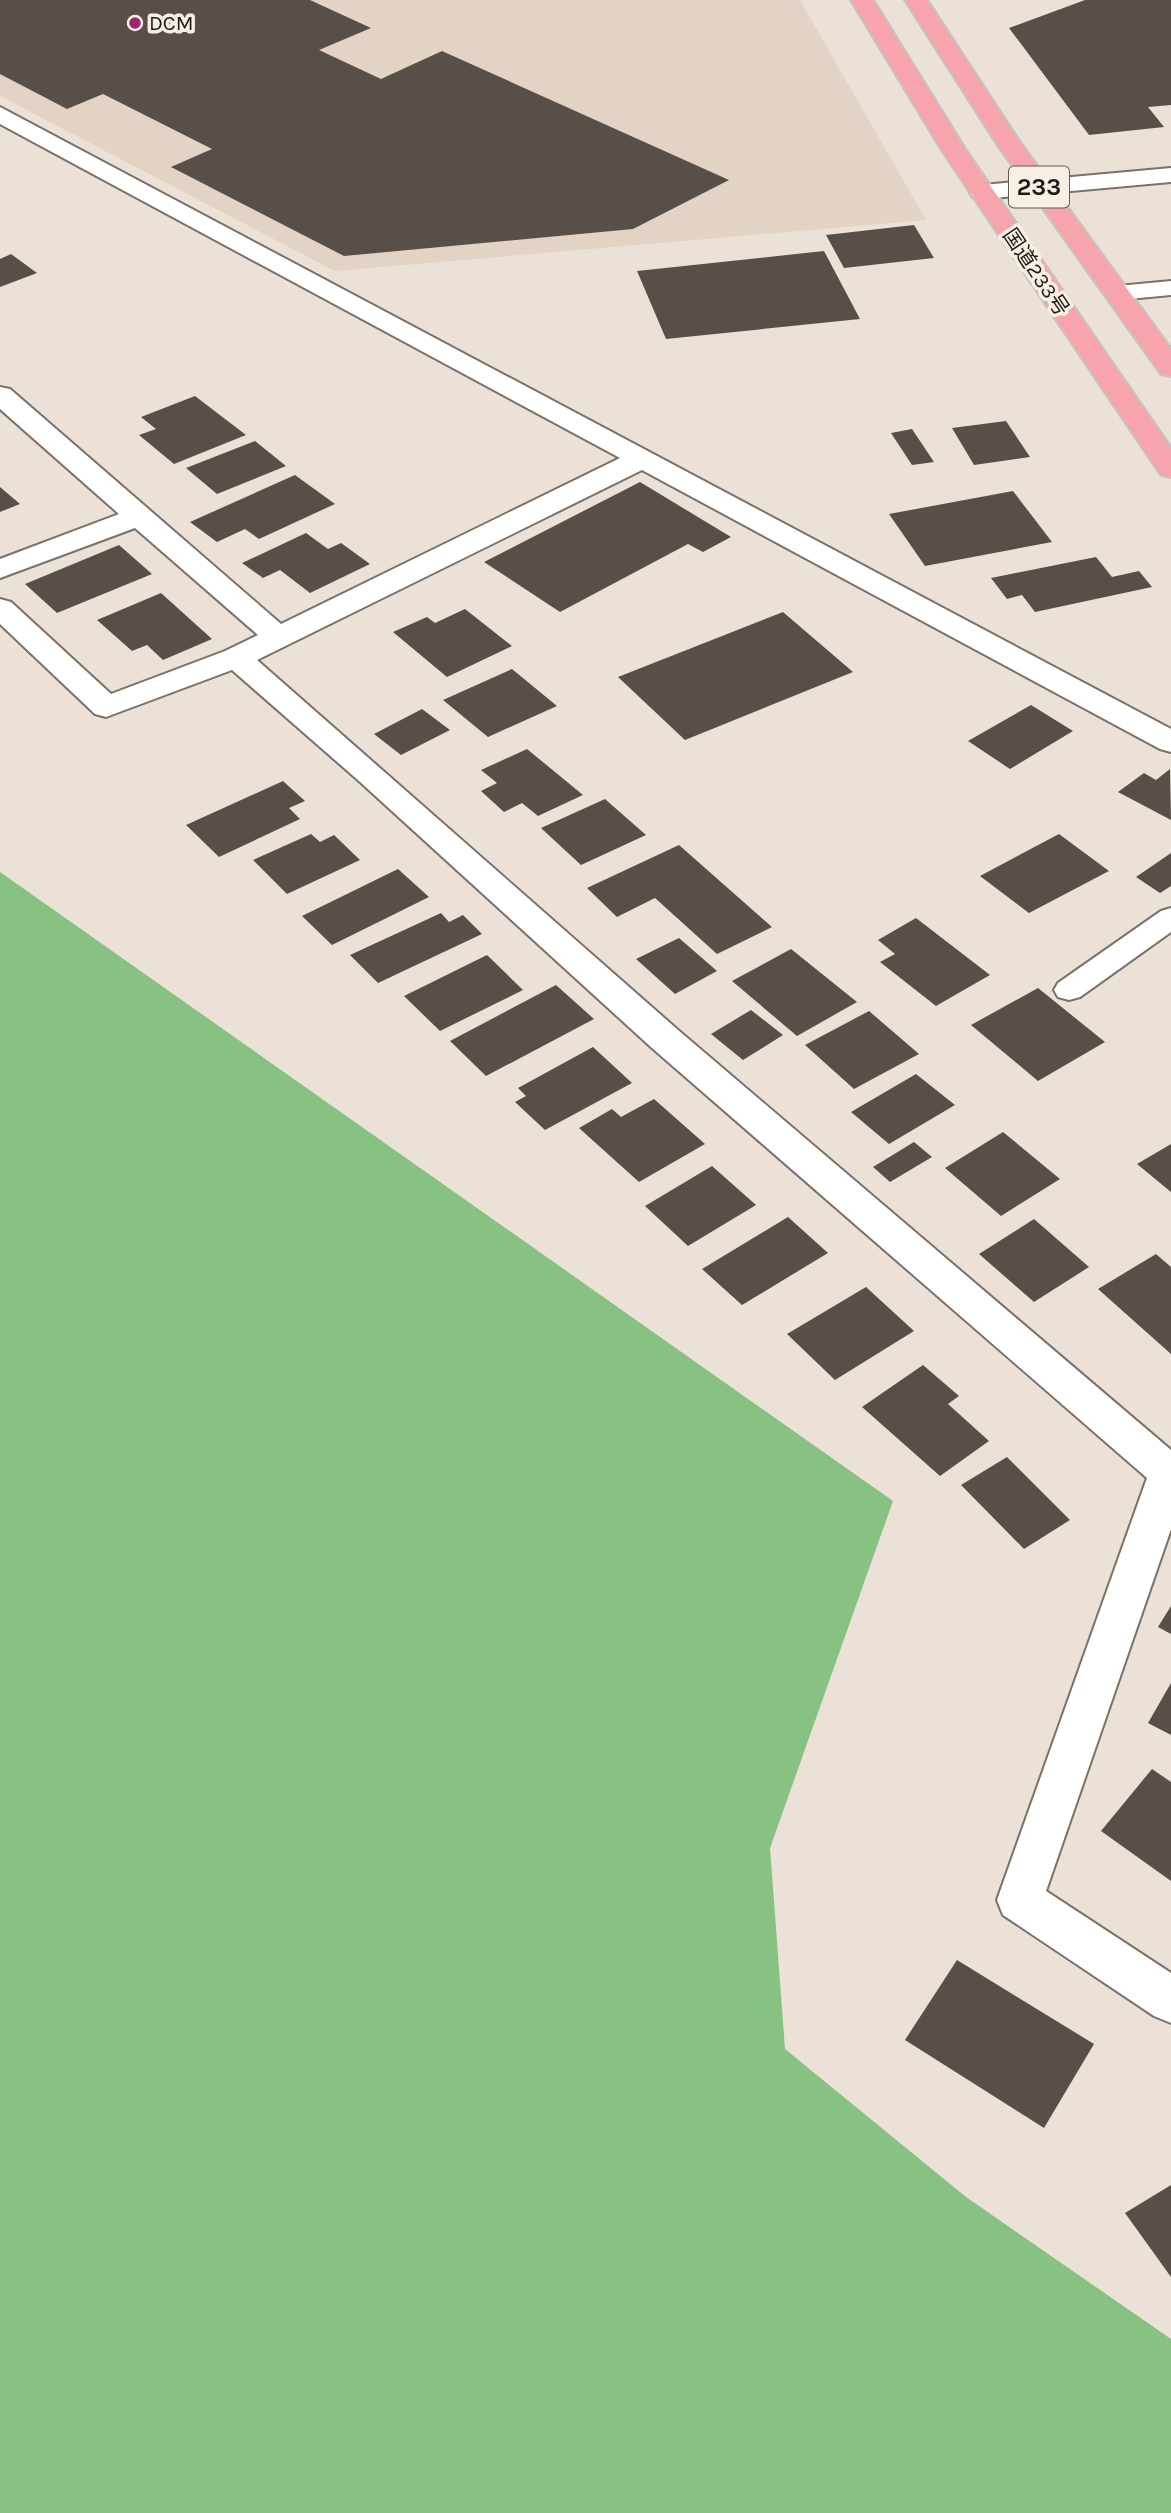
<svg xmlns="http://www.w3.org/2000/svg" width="1171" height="2513" font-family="Karla,'Noto Sans JP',sans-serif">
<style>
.built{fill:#e2d3c4}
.forest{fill:#87c282}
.building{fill:#585048}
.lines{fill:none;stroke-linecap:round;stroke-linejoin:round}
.lane-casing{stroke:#7a7168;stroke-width:4}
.street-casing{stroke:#7a7168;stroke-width:4}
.highway-casing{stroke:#c5c4c3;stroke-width:4}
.lane{fill:#fff;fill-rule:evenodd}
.street{fill:#fff;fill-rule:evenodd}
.highway{fill:#f7a4ad;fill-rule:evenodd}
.poi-dot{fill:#a6216d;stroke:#f8eee4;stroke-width:2.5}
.labels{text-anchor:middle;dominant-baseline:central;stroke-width:7;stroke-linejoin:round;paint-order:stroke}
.far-poi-label{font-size:21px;fill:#1f1b18;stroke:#f8eee4;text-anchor:start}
.far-street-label{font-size:21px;fill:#1f1b18;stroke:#f8eee4}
.shield{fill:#f8eee4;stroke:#605a55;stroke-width:2}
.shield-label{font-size:24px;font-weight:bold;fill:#1f1b18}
</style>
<rect width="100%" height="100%" fill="#ebe1d7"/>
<path class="built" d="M0 0H800L926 220 335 271 0 96Z"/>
<path class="forest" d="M0 872 893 1501 770 1848 785 2049 966 2197 1171 2339V2513H0Z"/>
<path class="building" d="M0 0H310L371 28 319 50 381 79 442 51 729 180 633 229 344 256 171 167 212 149 103 94 67 109 0 74Z
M1085 0H1171V105L1148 107 1164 127 1089 135 1009 28Z
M914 225 934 258 844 268 826 235Z
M824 251 860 319 666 339 637 271Z
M11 254 37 273 0 287V259Z
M195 396 246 435 174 464 139 435 156 429 141 417Z
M1006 421 1030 457 974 465 952 428Z
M912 429 934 462 912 465 891 433Z
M255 441 286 466 217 494 186 468Z
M295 475 335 504 259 539 245 529 217 542 190 522Z
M640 482 731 537 703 552 688 544 560 612 484 562Z
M0 487 20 504 0 512Z
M1013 491 1052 542 925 566 889 514Z
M306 533 328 549 341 543 370 564 310 593 280 570 263 578 242 563Z
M119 545 152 574 57 613 25 584Z
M1096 557 1112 577 1139 571 1152 587 1035 612 1022 595 1007 599 991 578Z
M161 593 212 639 163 660 147 645 132 651 97 620Z
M465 609 512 646 447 677 393 632 427 617 435 623Z
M783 612 853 672 685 740 618 677Z
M512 669 557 706 488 737 443 700Z
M1031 705 1073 731 1010 769 968 741Z
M422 709 450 730 401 755 374 734Z
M527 749 583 795 538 816 522 803 504 812 481 791 497 783 481 770Z
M1170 769 1171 820 1118 792 1144 773 1156 780Z
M283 781 305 801 289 808 300 819 219 857 186 825Z
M605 799 646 835 581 865 541 828Z
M311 834 320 842 334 835 360 860 287 894 253 860Z
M1059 834 1109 871 1029 913 980 876Z
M679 845 772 927 717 954 655 898 617 917 587 888Z
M1171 853V886L1160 893 1136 877Z
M398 869 429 897 332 945 302 916Z
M441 913 449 922 463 915 482 934 378 983 350 955Z
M916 918 990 975 936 1006 880 962 895 954 878 940Z
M679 938 717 971 675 994 636 959Z
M791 949 857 1002 797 1036 732 981Z
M487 955 523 990 440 1031 404 996Z
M556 985 594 1019 486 1076 450 1041Z
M1038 988 1105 1042 1038 1081 971 1025Z
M751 1010 783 1035 743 1060 711 1034Z
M869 1011 919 1054 854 1089 805 1045Z
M593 1047 632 1083 545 1130 515 1102 526 1096 518 1088Z
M916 1074 955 1105 889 1144 851 1112Z
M654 1099 705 1144 639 1182 579 1128 612 1109 621 1117Z
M1003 1132 1060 1179 1001 1216 945 1168Z
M914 1142 932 1157 890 1182 873 1167Z
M1171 1144V1192L1137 1164Z
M712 1166 756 1205 688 1246 645 1206Z
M788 1217 828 1253 742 1305 702 1269Z
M1034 1219 1089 1267 1034 1302 979 1254Z
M1156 1254 1171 1267V1354L1098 1289Z
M866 1287 914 1331 835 1380 787 1334Z
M923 1365 959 1396 948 1404 989 1441 940 1476 862 1407Z
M1007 1457 1070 1520 1024 1549 961 1485Z
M1171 1606V1634L1158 1627Z
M1171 1683V1735L1148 1723Z
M1152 1769 1171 1782V1881L1101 1831Z
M957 1960 1094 2044 1044 2128 905 2040Z
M1171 2185V2277L1125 2213Z"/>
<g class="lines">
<defs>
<path id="lane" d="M1171 281V295L1118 300 1110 298 1107 293 1110 288 1118 286Z
M1171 908V932L1080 997 1069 1000 1058 997 1054 990 1058 983 1161 911Z"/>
<path id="street" d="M0 107 1171 729V752L1160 749 642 470 257 660 678 1030 1171 1450V1529L1046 1891 1171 1973V2023L1154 2016 1003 1915 997 1900 1147 1478 652 1048 359 781 232 670 106 717 95 714 0 624V599L11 602 111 694 225 651 258 635 135 528 0 578V559L119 514 0 409V387L10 389 281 624 620 458 0 124Z
M1171 168V182L982 199 973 197 970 192 973 187 982 185Z"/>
<path id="highway" d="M851 0H873L967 152 1171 448V477L1161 475 943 152Z
M905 0H927L1019 141 1171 349V376L1161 374 997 144Z"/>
</defs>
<use href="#lane" class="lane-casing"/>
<use href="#street" class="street-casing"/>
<use href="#highway" class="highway-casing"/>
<use href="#lane" class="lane"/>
<use href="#street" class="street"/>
<use href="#highway" class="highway"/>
</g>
<circle class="poi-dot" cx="135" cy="23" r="7"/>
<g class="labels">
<g class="far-poi-label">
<text x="149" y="23">DCM</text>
</g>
<g class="far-street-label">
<text transform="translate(1036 272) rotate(56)">国道233号</text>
</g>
<rect class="shield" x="1009" y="166.5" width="60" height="41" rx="5"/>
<g class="shield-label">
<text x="1039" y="187">233</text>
</g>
</g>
</svg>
